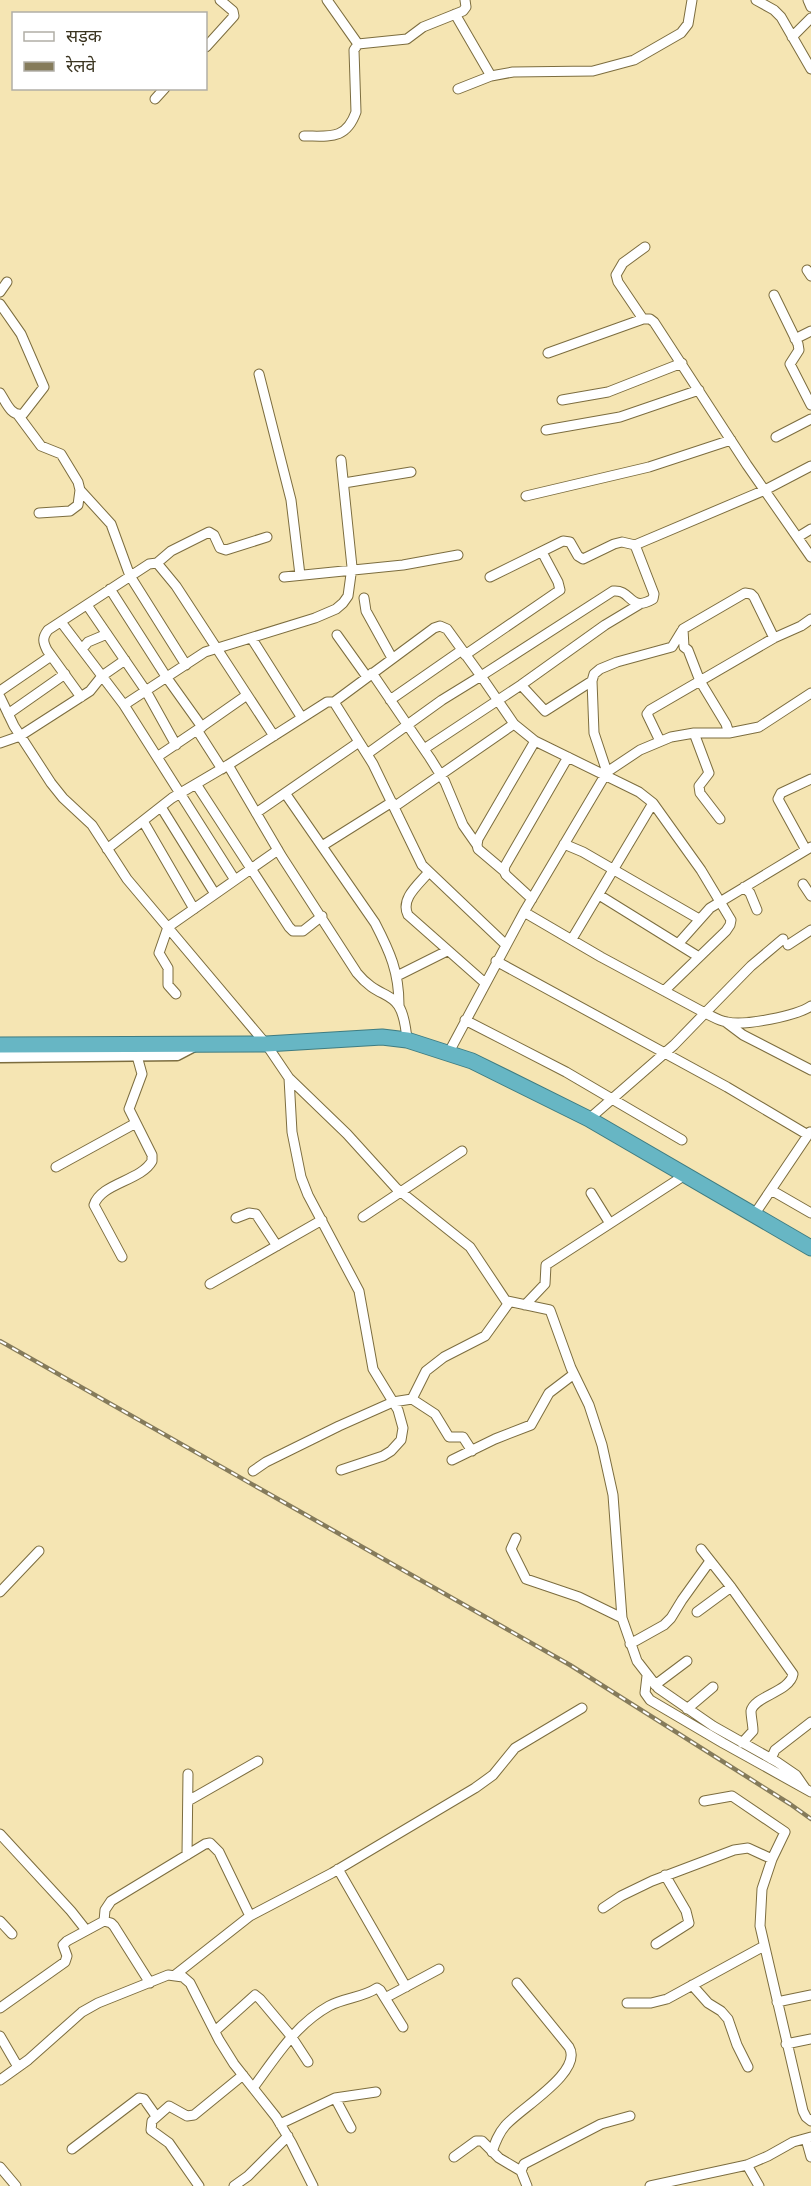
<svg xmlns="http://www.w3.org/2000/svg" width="811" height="2186" font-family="Bitter,'Noto Sans Devanagari',serif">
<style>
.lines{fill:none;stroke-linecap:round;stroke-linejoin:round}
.minor-casing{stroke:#7c6d3f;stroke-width:11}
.tertiary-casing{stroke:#7c6d3f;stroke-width:13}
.trunk-casing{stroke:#3f7c81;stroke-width:17}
.minor{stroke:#fff;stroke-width:9}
.tertiary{stroke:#fff;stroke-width:10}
.trunk{stroke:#67b6c4;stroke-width:15}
.rail-casing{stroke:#857b5b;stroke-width:4.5}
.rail{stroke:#fff;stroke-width:2;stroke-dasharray:7;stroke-linecap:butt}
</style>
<rect width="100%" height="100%" fill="#f5e5b3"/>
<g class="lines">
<defs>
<path id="minor" d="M327 0 358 44
M756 0 774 10 781 17 811 69
M808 0 811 7
M455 14 491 76
M792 37 811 18
M206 47 234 16 233 11 220 0
M458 89 491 76 513 72 593 71 634 60 681 33 688 24 692 0
M155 99 165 88
M304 136C330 136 346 140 356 112L354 50 358 44 407 39 423 27 463 11 466 7 465 0
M807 270 811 276
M0 292 7 282
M774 295 798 344 799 350 790 364 811 405
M0 304 21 334 44 387 23 414C11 417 6 402 0 393
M643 319 618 282 616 275 623 263 645 247
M795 339 811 331
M548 353 643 319H650L654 322 747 465 811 557
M259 374 291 500 300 575
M562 400 608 392 682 363
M18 415 41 446 61 454 78 482 80 490 78 505 70 511 39 513
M546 430 620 417 699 390
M776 437 811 419
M344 483 411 472
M80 490 111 524 130 576 186 665
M526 496 649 467 731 440
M798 537 811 529
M157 563 171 551 209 532 214 535 220 548 226 550 267 537
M284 577 403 565 458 555
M490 577 563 541 570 542 578 556 583 559 614 544 622 542 635 545 765 490 811 466
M110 589 167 678 202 727
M364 598 366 611 392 658
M87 605 146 691 176 745
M61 622 124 705 157 757 197 730
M683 629 684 647 688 650 700 681 726 724 729 733
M337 635 367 677
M252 639 302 718
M82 649 88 642 107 634
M465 655 560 590 558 582 542 552
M372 673 430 758 445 782 463 825 477 845
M521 685 545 711 592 681
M0 691 51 656
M0 697 14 726 51 783 63 798 92 825 127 879 266 1044 289 1078 347 1134 396 1188 470 1247 508 1304 485 1336 444 1357 426 1371 412 1399 393 1402 339 1426 266 1462 253 1471
M81 697 47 650C43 642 42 638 48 630L149 564 157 563 176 586 274 736
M390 700 462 650
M334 702 434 628 440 626 447 629 481 676 613 591C632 589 629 613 653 599L654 594 635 545
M124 705 205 652 315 618 336 609 343 603 348 596 352 567 341 460
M8 714 65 674
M694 733 709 773 699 786 700 793 720 819
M660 741 647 714 650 710 774 638 801 626 811 619
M0 743 20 736 90 691 102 676 125 660
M424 749 521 685 605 625 640 604
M367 754 442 700 481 676 514 724 535 741 639 792 653 803 701 870 731 920 730 925 726 931 664 991
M157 757 235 880
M228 765 327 702H334L373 764 422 865 505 944
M222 769 197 730 247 695
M607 772 594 733 592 681 594 674 600 669 617 662 672 647 683 629 745 593 751 594 754 597 774 638
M196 784 289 927 293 931H303L322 916
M285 793 375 923C390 952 399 972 399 1005
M161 807 215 894
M394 807 514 724
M256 813 359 742
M143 821 194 909
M564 844 583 852 699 919
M322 846 392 802
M107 849 172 798 228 765 282 857 357 973C384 1006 402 983 407 1040
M806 850 778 799 781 793 811 779
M504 871 478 849 477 845 478 839 535 741
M429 872C418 885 400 899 408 915L485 983
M803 884 811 896
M744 887 750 893 757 910
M599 895 699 957
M532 899 506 875 504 871 505 866 568 757
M524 912 607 772 640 750 671 737 694 733H729L759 727 811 693
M572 939 653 803
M678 944 710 908 811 847
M788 945 811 930
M496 961 727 1087 808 1135
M397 976 447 951
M176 994 168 985V968L159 953 168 927 278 850
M465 1020 566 1072 682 1140
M727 1023 743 1035 811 1070
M449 1052 524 912 601 957 705 1013 751 966 783 939
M289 1078 292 1132 301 1177 308 1195 359 1291 373 1369 398 1410 403 1428 401 1440 391 1451 383 1456 341 1470
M589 1119 674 1045 705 1013C712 1016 719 1021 727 1022 745 1026 796 1016 811 1006
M56 1167 136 1123
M771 1190 811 1213
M591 1193 609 1222
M754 1215 810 1132
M363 1217 462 1151
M236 1218 249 1213 256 1214 277 1246
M122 1257 94 1205C101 1183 141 1181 152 1161V1155L129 1109 142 1074 137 1056
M210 1284 322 1220
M507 1301 550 1310 571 1368 589 1405 602 1445 613 1495 622 1618 637 1661 658 1688 713 1726 777 1762 796 1775 805 1788
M525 1305 545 1284 546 1265 685 1175
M412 1399 435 1414 449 1437H463L472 1451
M452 1460 495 1439 531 1425 549 1393 574 1374
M516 1538 511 1549 526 1579 579 1597 622 1618
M701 1549 731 1587 793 1674C790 1692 754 1696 751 1711 751 1717 753 1725 753 1731L742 1743
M0 1592 39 1551
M697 1612 731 1587
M630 1644 664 1625 671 1618 682 1600 710 1561
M647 1676 645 1693 650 1700 723 1743 811 1792
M655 1685 687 1661
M687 1709 713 1687
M771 1759 775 1750 811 1722
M188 1801 258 1761
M704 1801 732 1796 785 1832 772 1859 762 1889 760 1926 803 2111 806 2117 811 2121
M0 1834 71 1911 86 1930
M187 1855 188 1774
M338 1869 406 1987
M603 1908 621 1896 652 1881 734 1850 748 1848 772 1859
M0 1921 12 1934
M104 1921 105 1910 111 1901 205 1844 210 1843 219 1852 250 1916
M656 1944 689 1923 686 1911 665 1875
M175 1975 250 1916 332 1873 475 1788 493 1775 515 1748 582 1708
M692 1985 708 2003 721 2011 728 2019 737 2045 748 2067
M385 1998 439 1969
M777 2002 811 1995
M627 2003H651L667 1999 764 1946
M0 2008 65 1962 67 1956 63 1945 67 1941 104 1921 111 1923 114 1926 150 1983
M215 2031 255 1995 260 1999 291 2036 308 2062
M0 2036 18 2067
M786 2044 811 2039
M0 2080 28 2060 82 2012 98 2003 168 1975 183 1977 190 1983 219 2040 234 2064 276 2117 291 2142 313 2186
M253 2088C276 2057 295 2025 329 2006 346 1997 362 1998 377 1988L380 1990 403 2027
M335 2098 351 2128
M280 2124 335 2098 376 2092
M806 2139 811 2157
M72 2149 139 2098 144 2099 156 2116
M492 2152C495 2143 498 2134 505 2126 519 2109 584 2072 569 2047L517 1983
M454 2157 476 2141H482L499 2158 521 2171
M747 2165 759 2186
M0 2167 16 2186
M199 2186 169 2143 151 2130 152 2121 169 2106 187 2116 194 2115 243 2075
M234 2186 248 2176 288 2136
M527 2186 521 2171 524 2164 601 2124 630 2116
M650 2186 747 2165 768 2156 793 2142 811 2137"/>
<path id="tertiary" d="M0 1057 177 1055 198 1044"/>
<path id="trunk" d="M0 1045 266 1044 382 1037 407 1040 472 1061 589 1119 811 1248"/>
</defs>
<use href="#minor" class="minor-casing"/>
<use href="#tertiary" class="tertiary-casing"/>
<use href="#trunk" class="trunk-casing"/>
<use href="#minor" class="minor"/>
<use href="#tertiary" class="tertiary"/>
<use href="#trunk" class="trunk"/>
<defs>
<path id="rail" d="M0 1341 570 1665 790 1804 811 1819"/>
</defs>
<use href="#rail" class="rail-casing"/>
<use href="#rail" class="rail"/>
</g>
<rect x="12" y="12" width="195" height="78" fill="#ffffff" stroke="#b1aea6" stroke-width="1.5"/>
<rect x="24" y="32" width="30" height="9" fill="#ffffff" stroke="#b1aea6" stroke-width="1.5"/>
<text x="66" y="42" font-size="18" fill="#3b3521">सड़क</text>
<rect x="24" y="62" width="30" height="9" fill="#857b5b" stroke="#b1aea6" stroke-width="1.5"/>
<text x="66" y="72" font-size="18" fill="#3b3521">रेलवे</text>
</svg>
